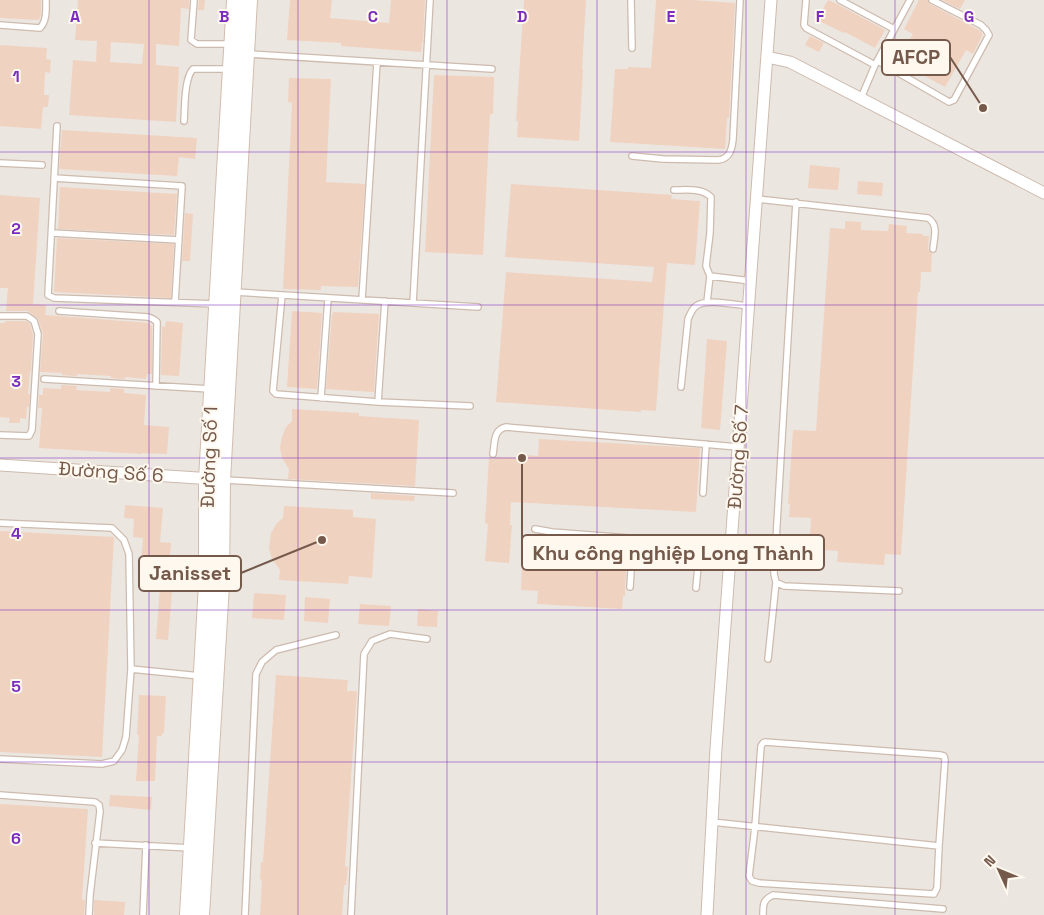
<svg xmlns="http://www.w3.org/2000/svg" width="1044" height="915" font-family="'Space Grotesk',sans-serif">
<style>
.industrial{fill:#ece6e1}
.building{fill:#f0d2c0;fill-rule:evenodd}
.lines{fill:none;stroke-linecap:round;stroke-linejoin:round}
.lane-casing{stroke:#cdbbae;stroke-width:8}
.street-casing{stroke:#cdbbae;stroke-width:13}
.secondary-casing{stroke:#d2bdae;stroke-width:18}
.lane{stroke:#fff;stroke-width:5.5}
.street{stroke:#fff;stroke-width:11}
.secondary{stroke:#fff;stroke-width:16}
.grid{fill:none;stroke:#7b2cbf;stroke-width:1;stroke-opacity:0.55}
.labels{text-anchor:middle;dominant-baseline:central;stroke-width:4;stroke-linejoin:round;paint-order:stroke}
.street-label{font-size:19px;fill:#755a4c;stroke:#fef8ee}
.grid-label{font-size:16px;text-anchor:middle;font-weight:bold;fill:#7b2cbf;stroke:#fef8ee;stroke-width:4;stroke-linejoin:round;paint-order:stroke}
.leader{fill:none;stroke:#755a4c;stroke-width:2}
.callout-dot{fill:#755a4c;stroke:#fef8ee;stroke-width:2}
.callout{fill:#fef8ee;stroke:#755a4c;stroke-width:2}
.callout-label{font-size:20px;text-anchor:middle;font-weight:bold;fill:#755a4c}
</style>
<rect width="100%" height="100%" fill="#fcf3e7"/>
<path class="industrial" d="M0 0H1044V915H0Z"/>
<path class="building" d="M0 0H41V14L39 20 0 18Z
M78 0H189V9L181 8 179 46 156 44V65L179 67 176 122 69 115 73 60 96 62 97 41 75 40ZM111 42 144 44 142 64 110 62Z
M199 0H205L204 10H198Z
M290 0H332L330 18 389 23 391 0H425L423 42H422L421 52 341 46V43L287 40Z
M524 0H586L582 69H583L579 141 517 137 518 121H516Z
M656 0H691L735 3 729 118H727L725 149 610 142 615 69H628V67L651 68Z
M828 0 837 4 885 30 875 48 845 32 844 33 817 20Z
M919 0H927L930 4 979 30 982 33V36L973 54 966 50 945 87 908 67 919 46 909 41 913 34 904 29Z
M942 0H965L960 9Z
M810 36 824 43 819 52 805 45Z
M0 45 47 48 46 59 51 60 50 73 45 72 44 95H49L48 107H43L41 129 0 126Z
M434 75 494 77 493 114H490L483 255 425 252Z
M289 78 331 79 326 182 365 184 358 287 321 286V290L283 289 292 103 288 102Z
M62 130 197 138 195 159 179 157 177 176 59 169Z
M810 165 840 168 838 190 808 188Z
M858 181 883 183 882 196 857 194Z
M511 184 672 195 671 199 700 201 695 265 667 263 656 411 641 410V412L496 402 506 272 652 282 654 267 505 257Z
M60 187 177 194 174 235 58 229Z
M0 195 40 198 33 304 46 305 45 315 150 323V325L152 326V374H147L146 379 125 377V379L111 378V376L77 374V376L62 375V373L40 372 43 334 38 319 28 311H6L8 288H0Z
M185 213 193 214 190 261H182Z
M845 221 861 222V230L888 231 889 224 907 226 906 233 923 234V236H929L928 249 929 251 932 253 931 272H921L920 292H918L901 555 885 554 884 565 837 562 838 551 809 549 811 518 789 517 790 504H788L793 430 816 431 830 228 845 229Z
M57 238 174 244 171 298 54 292Z
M292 311 322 313 317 389 287 387Z
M333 312 379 314 374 392 326 389 332 314H333Z
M5 321H26L30 324 33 335 31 371H30L28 394H30L29 407H27L26 419 20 418V423H9L10 418 0 417V323H5Z
M166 321 183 323 179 376 161 375 162 326 165 327Z
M707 339 727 341 720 430 701 428Z
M61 385 77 386 76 390 110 392V388L124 389V393L146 395 144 425 169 427 167 454 142 453V454L39 448 42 408H38L39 395H43V388L61 389Z
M292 409 359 413V416L419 420 415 486 288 479 289 469 282 458 280 448 282 437 286 427 292 421Z
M539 439 700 448 696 512 511 502 510 525H512L509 563 485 561 488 524 485 523 489 457 493 459 497 457 525 458 526 455 538 456Z
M371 493 415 496 414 501 371 499Z
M125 505 163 508 160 542 171 543 167 592H172L168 640 156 639 160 588 139 586 143 538 133 537 134 519 124 518Z
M284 506 353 510V517L376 519 372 578 349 576 348 584 279 580 280 570 272 559 269 548 271 533 277 523 283 518Z
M0 531 114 537 102 757 0 752Z
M536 538 558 539V541L626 545 625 566H626L625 596H623L622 609 537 604 538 591 521 590 522 564H526V562H534Z
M254 593 286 595 284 620 252 618Z
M305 597 330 599 328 623 304 621Z
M360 604 391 606 389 626 358 624Z
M418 609 438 611 437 627 417 626Z
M276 675 348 680 347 691H357L345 866 348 867 346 885H344L342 915H260L262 880 260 879 261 862H263Z
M139 695 166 696 164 733H162V736H157L155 781H136L139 735H137Z
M110 795 152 797 151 810 109 806Z
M0 804 88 809 82 900H85L84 915H0Z
M94 900 125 902 124 915H94Z"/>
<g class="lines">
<defs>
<path id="lane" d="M194 0 191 40 197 44H230
M631 0 632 48
M806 0 804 25 806 28 875 65
M840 0 894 29
M0 25 40 28C47 21 46 9 46 0
M248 54 492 69
M878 61 949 102 954 100 989 35 986 30 981 25 932 0
M861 98 875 65 910 0
M184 121C185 107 184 79 193 69H228
M57 126 48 295 54 298 216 304
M632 156 663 159 718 160C730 159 732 149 733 139L740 0
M0 163 42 165
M54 178 182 186 175 302
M674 190C687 190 702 188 711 197L710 233 706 266 710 276 751 281
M757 199 928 218C939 225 934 238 933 249
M796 202 774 574 776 582 784 586 899 591
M52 233 179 240
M235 292 478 307
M282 295 273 391 276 394 378 402 470 406
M362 300 377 62
M707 302 710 276
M413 303 430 0
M59 311 148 317 153 319 157 322 156 386
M0 316H27L34 321 38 334 32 430 29 436 0 435
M44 379 210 389
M681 387 688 319C690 314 692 309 696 306 706 298 736 305 749 306
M321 398 328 298
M378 402 385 301
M493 454C495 442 493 430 506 427L738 447
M225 480 453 493
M703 493 706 444
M0 523 112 528 124 540 129 554 131 669 126 737 122 750 114 761 102 764 0 759
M535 529 552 532 731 546
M630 587 633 538
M696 588 700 544
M768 659 776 582
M131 669 200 676
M765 742 940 755 944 756 945 760 939 846 937 888 934 894 759 883 752 881 749 876 755 827 761 746 763 743Z
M0 795 95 802 99 805 100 811 90 895 89 915
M712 822 939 846
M95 843 191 848
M143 915 146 845
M245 915 256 674 262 662 276 650 336 635
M351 915 364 654 372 641 390 634 427 639
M763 915C763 904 763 900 773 895L943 909"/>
<path id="street" d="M767 57 790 62 1044 193
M0 465 213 479
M707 915 716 748 771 0"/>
<path id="secondary" d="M188 915 207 584V479L235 0
M201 915 221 585 222 480 249 0"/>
</defs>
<use href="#lane" class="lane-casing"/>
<use href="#street" class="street-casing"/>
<use href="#secondary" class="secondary-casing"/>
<use href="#lane" class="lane"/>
<use href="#street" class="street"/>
<use href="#secondary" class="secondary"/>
</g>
<path class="grid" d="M149 0V915M298 0V915M447 0V915M597 0V915M746 0V915M895 0V915M0 152H1044M0 305H1044M0 458H1044M0 610H1044M0 762H1044"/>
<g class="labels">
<g class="street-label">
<text transform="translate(209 457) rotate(-88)">Đường Số 1</text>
<text transform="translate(738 457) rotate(-86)">Đường Số 7</text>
<text transform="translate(111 472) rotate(4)">Đường Số 6</text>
</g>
</g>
<g class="grid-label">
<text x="75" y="22">A</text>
<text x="224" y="22">B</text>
<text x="373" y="22">C</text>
<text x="522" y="22">D</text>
<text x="671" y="22">E</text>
<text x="820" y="22">F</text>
<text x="969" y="22">G</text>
<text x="16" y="82">1</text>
<text x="16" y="234">2</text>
<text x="16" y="387">3</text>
<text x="16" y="539">4</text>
<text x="16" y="692">5</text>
<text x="16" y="844">6</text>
</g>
<path class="leader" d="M983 108L950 57M522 458L522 553M322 540L241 573"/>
<g class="callout-dot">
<circle cx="983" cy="108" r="5"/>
<circle cx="522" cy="458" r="5"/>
<circle cx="322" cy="540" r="5"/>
</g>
<g class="callout">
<rect x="882" y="40" width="68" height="35" rx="5"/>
<rect x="522" y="535" width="302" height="35" rx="5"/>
<rect x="139" y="556" width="102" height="35" rx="5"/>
</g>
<g class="callout-label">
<text x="916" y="64">AFCP</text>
<text x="673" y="560">Khu công nghiệp Long Thành</text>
<text x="190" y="580">Janisset</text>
</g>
<g transform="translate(999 870) rotate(314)" stroke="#fef8ee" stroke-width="4" paint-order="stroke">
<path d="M0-4L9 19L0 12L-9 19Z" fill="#755a4c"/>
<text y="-8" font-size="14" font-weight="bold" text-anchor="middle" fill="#755a4c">N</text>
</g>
</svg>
